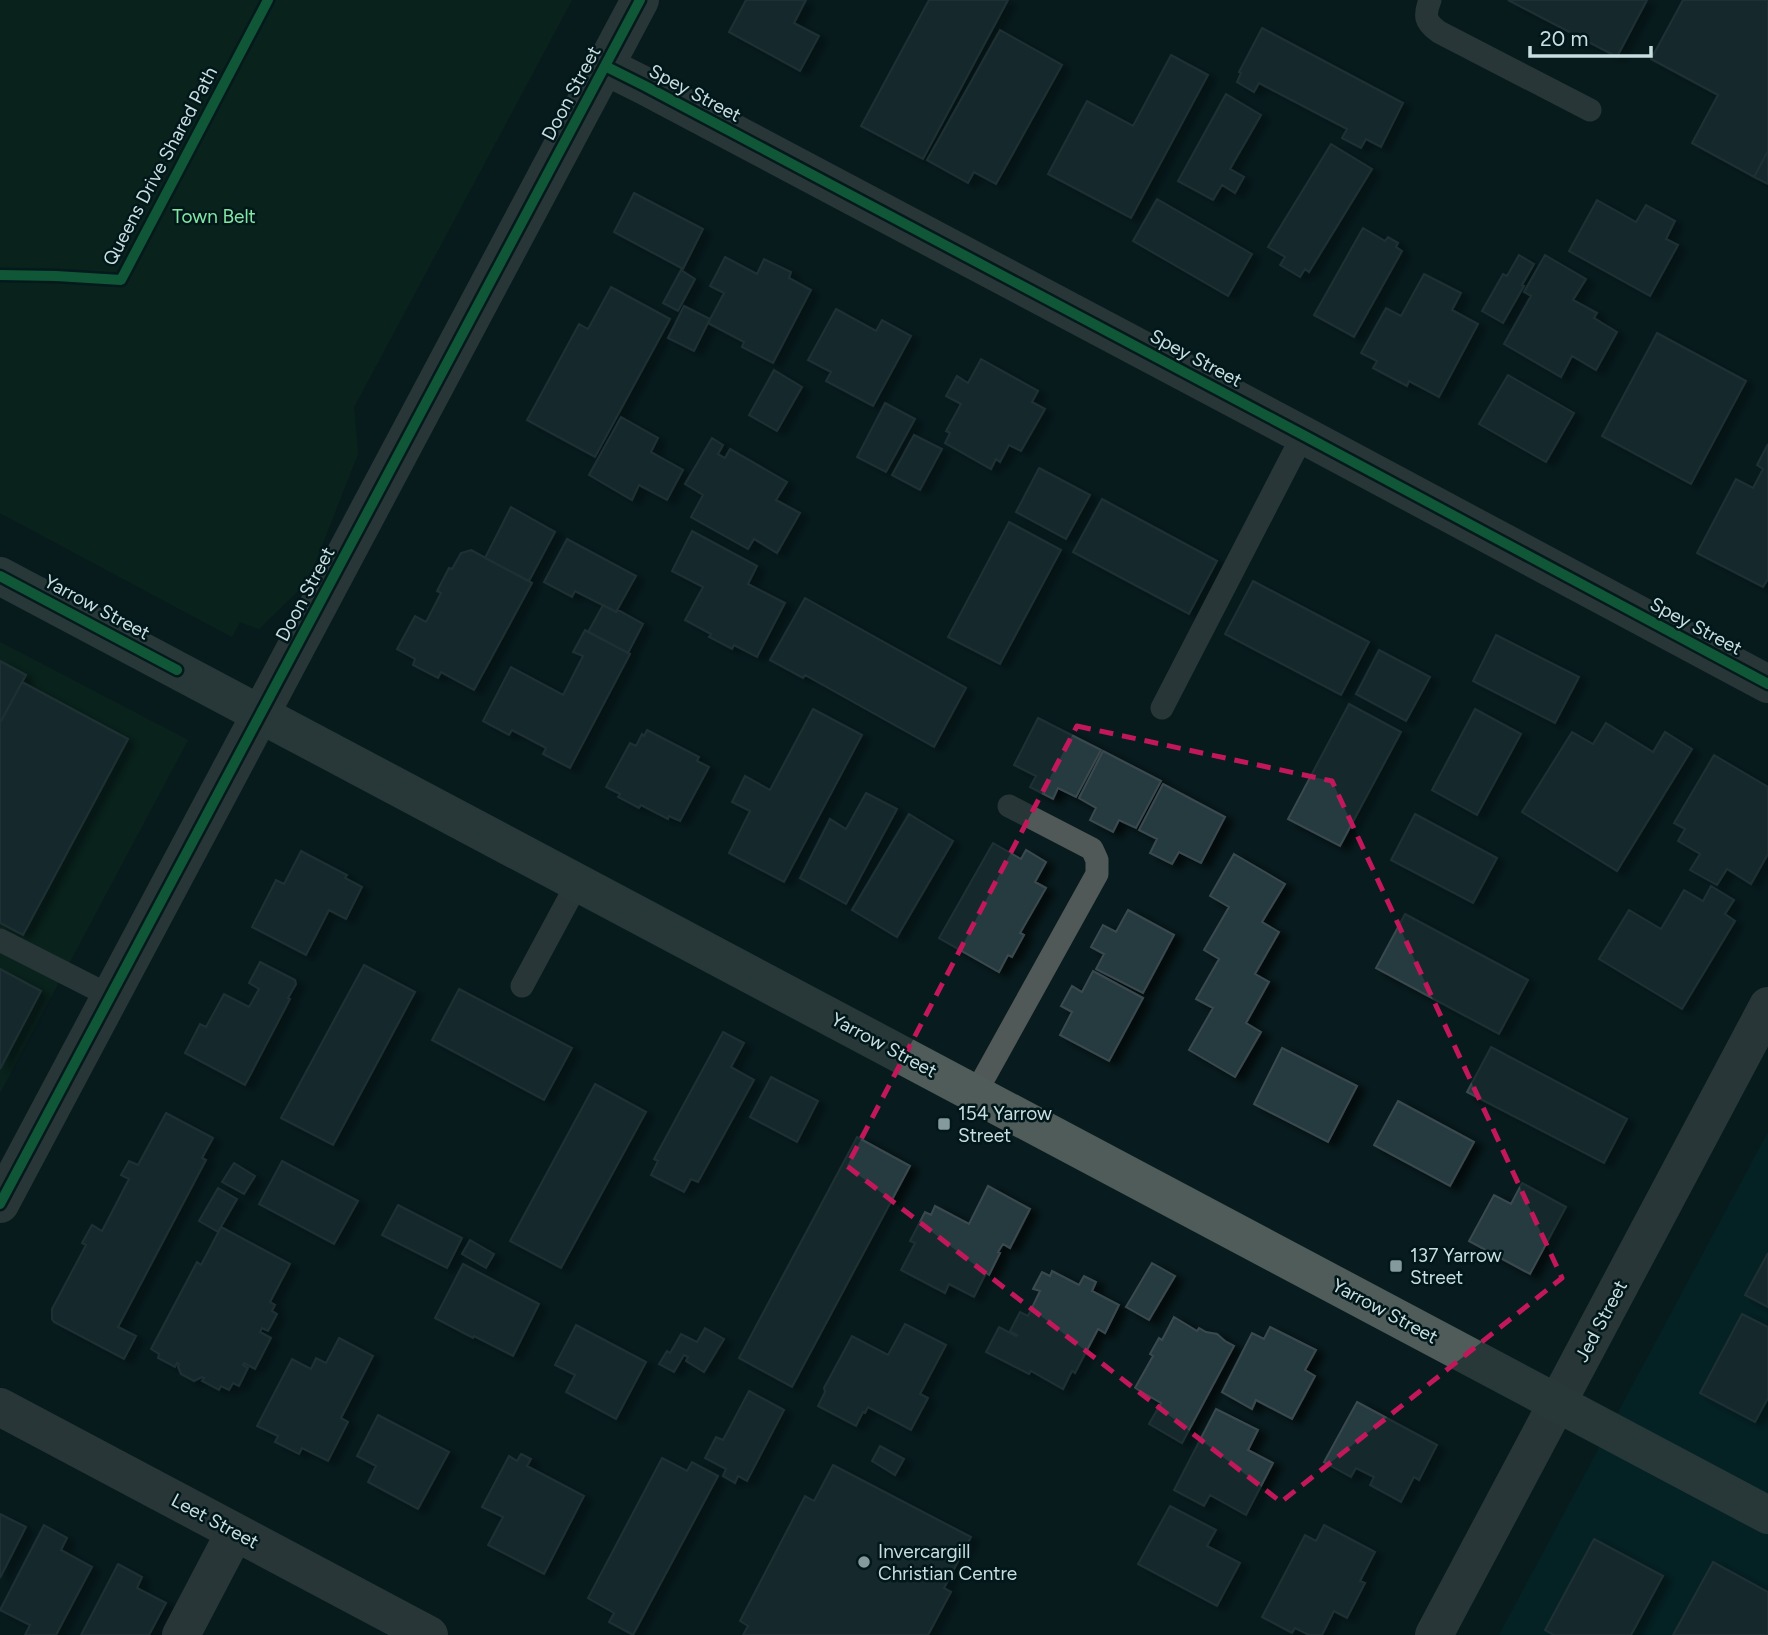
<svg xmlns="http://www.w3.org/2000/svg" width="1768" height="1635" font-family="Figtree,sans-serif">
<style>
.built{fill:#01292e}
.green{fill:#0c2d1b}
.building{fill:#283a40;stroke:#3a4a4f;stroke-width:2;filter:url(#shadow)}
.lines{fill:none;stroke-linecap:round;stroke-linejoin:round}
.lane{stroke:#515858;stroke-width:23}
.street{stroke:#515858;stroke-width:38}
.secondary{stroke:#505c5a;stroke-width:38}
.cycleway-casing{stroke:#02171a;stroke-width:15}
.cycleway{stroke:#1a9f57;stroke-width:10}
.marked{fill:none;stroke:#c2185b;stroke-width:5;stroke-dasharray:14 9;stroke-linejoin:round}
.poi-dot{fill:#859a9d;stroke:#02171a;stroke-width:2.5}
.labels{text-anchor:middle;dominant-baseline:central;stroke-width:5;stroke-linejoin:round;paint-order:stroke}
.street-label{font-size:19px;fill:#c8dfe2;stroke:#02171a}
.park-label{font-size:19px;fill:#82e7a4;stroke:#02171a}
.poi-label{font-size:19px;fill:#c8dfe2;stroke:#02171a;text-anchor:start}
</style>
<defs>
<filter id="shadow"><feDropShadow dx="8" dy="4.5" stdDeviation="3.5" flood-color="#0009"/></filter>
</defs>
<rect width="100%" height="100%" fill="#081b1e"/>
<path class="built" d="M1768 1132V1635H1499Z"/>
<path class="green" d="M0 0H572L354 407 358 454 308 581 259 629 240 622 232 637 0 513Z
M0 642 188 740 0 1093Z"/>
<path class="building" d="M746 0H806L794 23 819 36 800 71 729 32Z
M929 0H1008L923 159 861 126Z
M1508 0H1647L1617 57Z
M1683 0H1768V151L1754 177 1692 143 1718 95 1651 59Z
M1262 28 1403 103 1381 147 1366 139 1361 148 1342 138 1347 129 1259 83 1254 92 1237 82 1241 73 1239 72Z
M1000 30 1062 65 996 184 974 172 968 183 927 160Z
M1171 55 1208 75 1131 218 1048 174 1087 101 1133 126Z
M1226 94 1261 115 1230 169 1244 177 1235 193 1222 185 1213 200 1178 181Z
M1331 144 1372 169 1309 272 1305 269 1300 277 1280 265 1285 257 1268 247Z
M1768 151V184L1754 177Z
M634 193 703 229 683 269 614 232Z
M1157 199 1252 254 1228 296 1133 241Z
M1597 200 1636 222 1646 205 1675 221 1666 239 1678 245 1650 296 1569 251Z
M1363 228 1385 241 1388 237 1398 243 1396 247 1402 251 1354 337 1314 315Z
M1519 255 1534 264 1522 285 1524 286 1503 323 1482 311 1503 274 1507 276Z
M1545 255 1586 279 1573 300 1597 313 1594 318 1617 332 1596 370 1572 356 1561 377 1504 344 1531 296 1524 292Z
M725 257 757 274 764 259 791 272 789 278 811 290 773 363 742 347 744 342 708 323 724 293 710 286Z
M681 270 695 279 678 311 663 303Z
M1424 274 1461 293 1452 310 1478 324 1439 397 1409 381 1407 386 1373 368 1377 361 1361 353 1386 308 1401 316Z
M611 287 670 319 595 457 527 420 579 324 588 329Z
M684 306 710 319 694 351 668 338Z
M836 309 876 331 882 320 911 336 873 406 826 381 831 372 808 360Z
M1657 333 1746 381 1691 484 1602 436Z
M981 359 1038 391 1032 402 1045 409 1021 451 1009 445 1000 462 996 459 991 469 945 443 950 433 946 431 961 404 946 396 957 376 968 383Z
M774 370 802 387 777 431 749 415Z
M1508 375 1574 413 1546 462 1479 424Z
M885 403 915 419 886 472 857 457Z
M621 417 658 438 651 452 683 470 667 500 639 485 632 500 589 475Z
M914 435 942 449 920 490 892 475Z
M712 438 723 445 718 454 725 458 730 449 787 482 776 500 800 513 777 553 754 539 748 549 691 517 703 495 685 484Z
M1768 444V579L1763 587 1697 553 1736 479 1753 488 1763 469 1757 465Z
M1039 468 1090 495 1066 539 1016 512Z
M1102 499 1217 561 1189 614 1073 552Z
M511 507 555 532 529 581 485 558Z
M1009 522 1061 550 1000 664 948 637Z
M692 531 757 566 748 584 785 603 757 657 734 645 732 649 709 637 711 634 685 620 703 587 672 571Z
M567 539 636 576 616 612 575 591 572 597 544 582Z
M471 550 532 583 474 690 441 672 438 678 413 665 415 659 397 649 415 616 426 622 441 593 437 591 449 568 452 569 461 553Z
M1253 581 1369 642 1341 695 1225 634Z
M805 598 966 688 934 747 805 675 803 678 770 660Z
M603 605 616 612 618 610 643 624 628 653 588 632Z
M585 630 630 654 570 768 543 754 546 748 512 730 509 735 483 721 511 667 563 695 583 656 573 652Z
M1496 635 1579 677 1555 723 1473 681Z
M1379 650 1430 677 1406 721 1356 694Z
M0 661 26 675 0 723Z
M22 682 128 739 23 935 0 923V723Z
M1349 704 1401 732 1340 846 1288 819Z
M813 709 862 735 784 882 729 853 750 811 732 802 745 776 770 790Z
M1475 709 1521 734 1477 815 1432 790Z
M1038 718 1101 750 1076 797 1058 788 1053 799 1030 787 1036 776 1014 765Z
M1606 723 1653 752 1665 732 1692 749 1617 871 1522 812 1572 732 1593 744Z
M647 730 699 757 697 761 709 767 680 821 669 816 668 819 641 805 639 808 618 797 620 794 606 787 630 743 636 746 642 734 644 736Z
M1103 751 1161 781 1136 828 1119 820 1113 832 1090 820 1096 808 1079 798Z
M1714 755 1768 787V854L1751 884 1727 869 1717 885 1690 870 1700 854 1678 841 1685 829 1674 823Z
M1163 784 1225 817 1201 863 1179 852 1172 864 1150 853 1157 839 1139 830Z
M866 793 897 809 846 904 800 878 830 819 846 829Z
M909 814 953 841 897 937 852 910Z
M1415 814 1497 858 1473 903 1391 860Z
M993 843 1021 859 1026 850 1046 862 1035 882 1046 888 1020 933 1024 935 1012 957 1008 955 999 972 939 938Z
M301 851 347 875 345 878 362 887 346 919 329 910 306 955 252 927 276 880 284 884Z
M1234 854 1285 884 1262 922 1279 932 1255 974 1269 982 1246 1023 1261 1032 1235 1077 1189 1050 1213 1008 1196 999 1219 959 1204 950 1229 907 1210 896Z
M1711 886 1734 900 1725 914 1735 921 1682 1009 1599 959 1629 910 1661 929 1684 890 1703 901Z
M1128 910 1174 935 1143 993 1096 969 1104 954 1091 947 1103 925 1116 932Z
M1405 914 1528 980 1499 1034 1376 968Z
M260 962 295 980 296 984 288 998 290 999 245 1085 185 1053 200 1024 206 1027 224 994 249 1007 259 989 249 983Z
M364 965 415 992 333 1145 281 1118Z
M0 969 41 991 0 1069Z
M1093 971 1143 998 1109 1061 1060 1035 1072 1012 1061 1006 1072 986 1082 992Z
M459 989 572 1048 544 1100 432 1040Z
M723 1032 744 1043 731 1067 754 1080 698 1182 691 1179 684 1192 651 1175 658 1161 654 1159Z
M1491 1047 1627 1119 1604 1163 1467 1092Z
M1282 1048 1357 1086 1328 1142 1254 1104Z
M771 1077 818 1101 797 1142 750 1117Z
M595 1084 646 1112 561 1268 510 1241Z
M1398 1101 1474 1142 1450 1186 1374 1145Z
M166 1113 213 1138 202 1158 206 1160 118 1327 136 1336 124 1359 54 1322 52 1319V1309L86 1245 82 1243 92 1225 102 1231 129 1179 121 1175 129 1161 138 1165Z
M857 1137 910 1166 792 1387 739 1358Z
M282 1161 358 1201 334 1244 259 1204Z
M234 1163 255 1176 244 1194 222 1182Z
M1522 1183 1566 1207 1530 1274 1469 1241 1494 1195 1511 1204Z
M988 1186 1030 1209 1010 1248 1003 1244 998 1252 1000 1253 989 1275 986 1273 974 1297 949 1284 945 1293 901 1270 915 1243 910 1241 925 1212 931 1215 935 1206 969 1224Z
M218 1188 237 1199 218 1232 199 1221Z
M398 1205 462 1238 447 1268 382 1235Z
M221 1227 290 1264 270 1302 275 1305 272 1311 277 1314 268 1331 262 1328 260 1332 271 1338 255 1369 244 1363 243 1365 248 1368 239 1386 233 1383 229 1390 221 1386 219 1390 202 1381 204 1378 202 1377 194 1381 181 1374 178 1367 179 1364 177 1363 175 1367 158 1358 159 1354 151 1349 197 1262 201 1265Z
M470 1240 494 1254 486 1268 462 1254Z
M1768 1253V1307L1745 1295Z
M1152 1263 1175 1276 1149 1320 1126 1307Z
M463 1264 539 1304 513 1356 474 1336 473 1338 435 1318Z
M1052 1271 1079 1285 1084 1276 1096 1282 1092 1291 1119 1305 1105 1333 1098 1329 1075 1373 1072 1371 1063 1389 1031 1371 1029 1374 986 1352 999 1327 1016 1336 1017 1335 1010 1331 1020 1312 1028 1316 1040 1291 1033 1289 1042 1272 1050 1276Z
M1742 1314 1768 1327V1398L1755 1422 1700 1393Z
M1174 1317 1197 1331 1199 1328 1206 1332 1217 1334 1225 1341 1234 1346 1182 1443 1149 1424 1161 1403 1135 1388 1153 1356 1150 1354 1159 1338 1162 1340Z
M905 1324 946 1345 920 1394 928 1398 911 1430 868 1407 865 1413 863 1412 856 1426 818 1406 825 1392 824 1388 852 1336 888 1355Z
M576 1325 646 1362 616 1419 566 1392 575 1375 555 1365Z
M1270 1327 1316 1350 1305 1370 1315 1376 1292 1419 1256 1400 1252 1409 1222 1392 1252 1333 1264 1339Z
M705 1328 724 1339 704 1372 686 1361 688 1357 684 1355 674 1372 659 1364 667 1351 670 1353 681 1334 697 1342Z
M339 1338 373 1356 341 1418 348 1422 328 1461 302 1448 299 1454 275 1442 278 1436 257 1426 292 1359 311 1369 316 1358 326 1363Z
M749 1391 784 1410 747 1481 738 1476 735 1483 723 1476 726 1469 705 1458 716 1437 723 1440Z
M1357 1402 1437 1445 1419 1480 1414 1477 1401 1502 1370 1485 1374 1477 1356 1468 1351 1477 1324 1462Z
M1216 1409 1258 1430 1248 1450 1273 1463 1246 1515 1210 1495 1204 1506 1174 1490Z
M378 1415 449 1452 418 1509 368 1482 376 1466 357 1456Z
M880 1446 904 1459 895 1475 872 1461Z
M521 1454 531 1459 527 1466 584 1496 544 1574 488 1545 503 1517 482 1507 509 1456 517 1461Z
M662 1458 687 1471 692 1462 718 1476 633 1635 609 1622 614 1613 588 1598Z
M833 1465 971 1537 944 1588 951 1592 928 1635H743L748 1626 740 1621 805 1496 814 1501Z
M1170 1506 1216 1530 1207 1546 1240 1563 1217 1606 1138 1564Z
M0 1514 26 1527 0 1578Z
M44 1525 67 1538 61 1550 92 1567 56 1635H25L30 1625 0 1610Z
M1324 1525 1375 1552 1360 1581 1365 1583 1347 1618 1334 1611 1322 1635H1309L1295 1628 1292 1633 1262 1617 1305 1535 1316 1541Z
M1594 1539 1663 1576 1631 1635H1554L1545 1630Z
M1713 1562 1768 1592V1635H1673Z
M118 1564 142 1577 137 1588 166 1603 149 1635H81Z"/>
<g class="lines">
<path class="lane" d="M1430 0C1424 16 1425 22 1439 32L1590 110
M1162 708 1303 435
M0 940 110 996
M522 986 578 882
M975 1094 1097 874V860L1092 849 1009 806"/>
<path class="street" d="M605 66 645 86 1303 435 1768 684
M0 1204 640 0
M0 1407 429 1635
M181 1635 235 1532
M1434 1635 1768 1006"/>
<path class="secondary" d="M0 576 1768 1515"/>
<defs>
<path id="cycleway" d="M605 66 645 86 1303 435 1768 684
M0 275 56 276 121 280 268 0
M0 576 177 670
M0 1204 640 0"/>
</defs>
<use href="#cycleway" class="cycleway-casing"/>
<use href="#cycleway" class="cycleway"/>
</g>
<path d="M0 0H1768V1635H0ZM1077 726 1332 781 1562 1278 1281 1502 847 1166Z" fill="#081b1e" fill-opacity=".55" fill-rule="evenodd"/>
<path class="marked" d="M1077 726 1332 781 1562 1278 1281 1502 847 1166Z"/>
<g class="poi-dot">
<rect x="937" y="1117" width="14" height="14" rx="3.5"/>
<rect x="1389" y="1259" width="14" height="14" rx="3.5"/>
<circle cx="864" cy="1562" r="7"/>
</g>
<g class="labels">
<g class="street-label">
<text transform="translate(571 93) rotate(-62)">Doon Street</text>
<text transform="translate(695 93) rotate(28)">Spey Street</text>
<text transform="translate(160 166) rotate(-62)">Queens Drive Shared Path</text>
<text transform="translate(1196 358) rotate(28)">Spey Street</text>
<text transform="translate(305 594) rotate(-62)">Doon Street</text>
<text transform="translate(97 607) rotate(28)">Yarrow Street</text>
<text transform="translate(1696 626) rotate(28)">Spey Street</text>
<text transform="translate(884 1045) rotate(28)">Yarrow Street</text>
<text transform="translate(1385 1311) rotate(28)">Yarrow Street</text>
<text transform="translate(1601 1321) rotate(-62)">Jed Street</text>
<text transform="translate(215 1521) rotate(28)">Leet Street</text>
</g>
<g class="park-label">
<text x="214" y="216">Town Belt</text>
</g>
<g class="poi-label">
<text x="958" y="1113">154 Yarrow<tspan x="958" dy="22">Street</tspan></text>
<text x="1410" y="1255">137 Yarrow<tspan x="1410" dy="22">Street</tspan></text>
<text x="878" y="1551">Invercargill<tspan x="878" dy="22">Christian Centre</tspan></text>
</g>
</g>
<path d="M1530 46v10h121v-10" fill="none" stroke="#c8dfe2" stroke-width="3.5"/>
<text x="1540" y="46" font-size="21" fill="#c8dfe2" stroke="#02171a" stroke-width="5" paint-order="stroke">20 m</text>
</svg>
